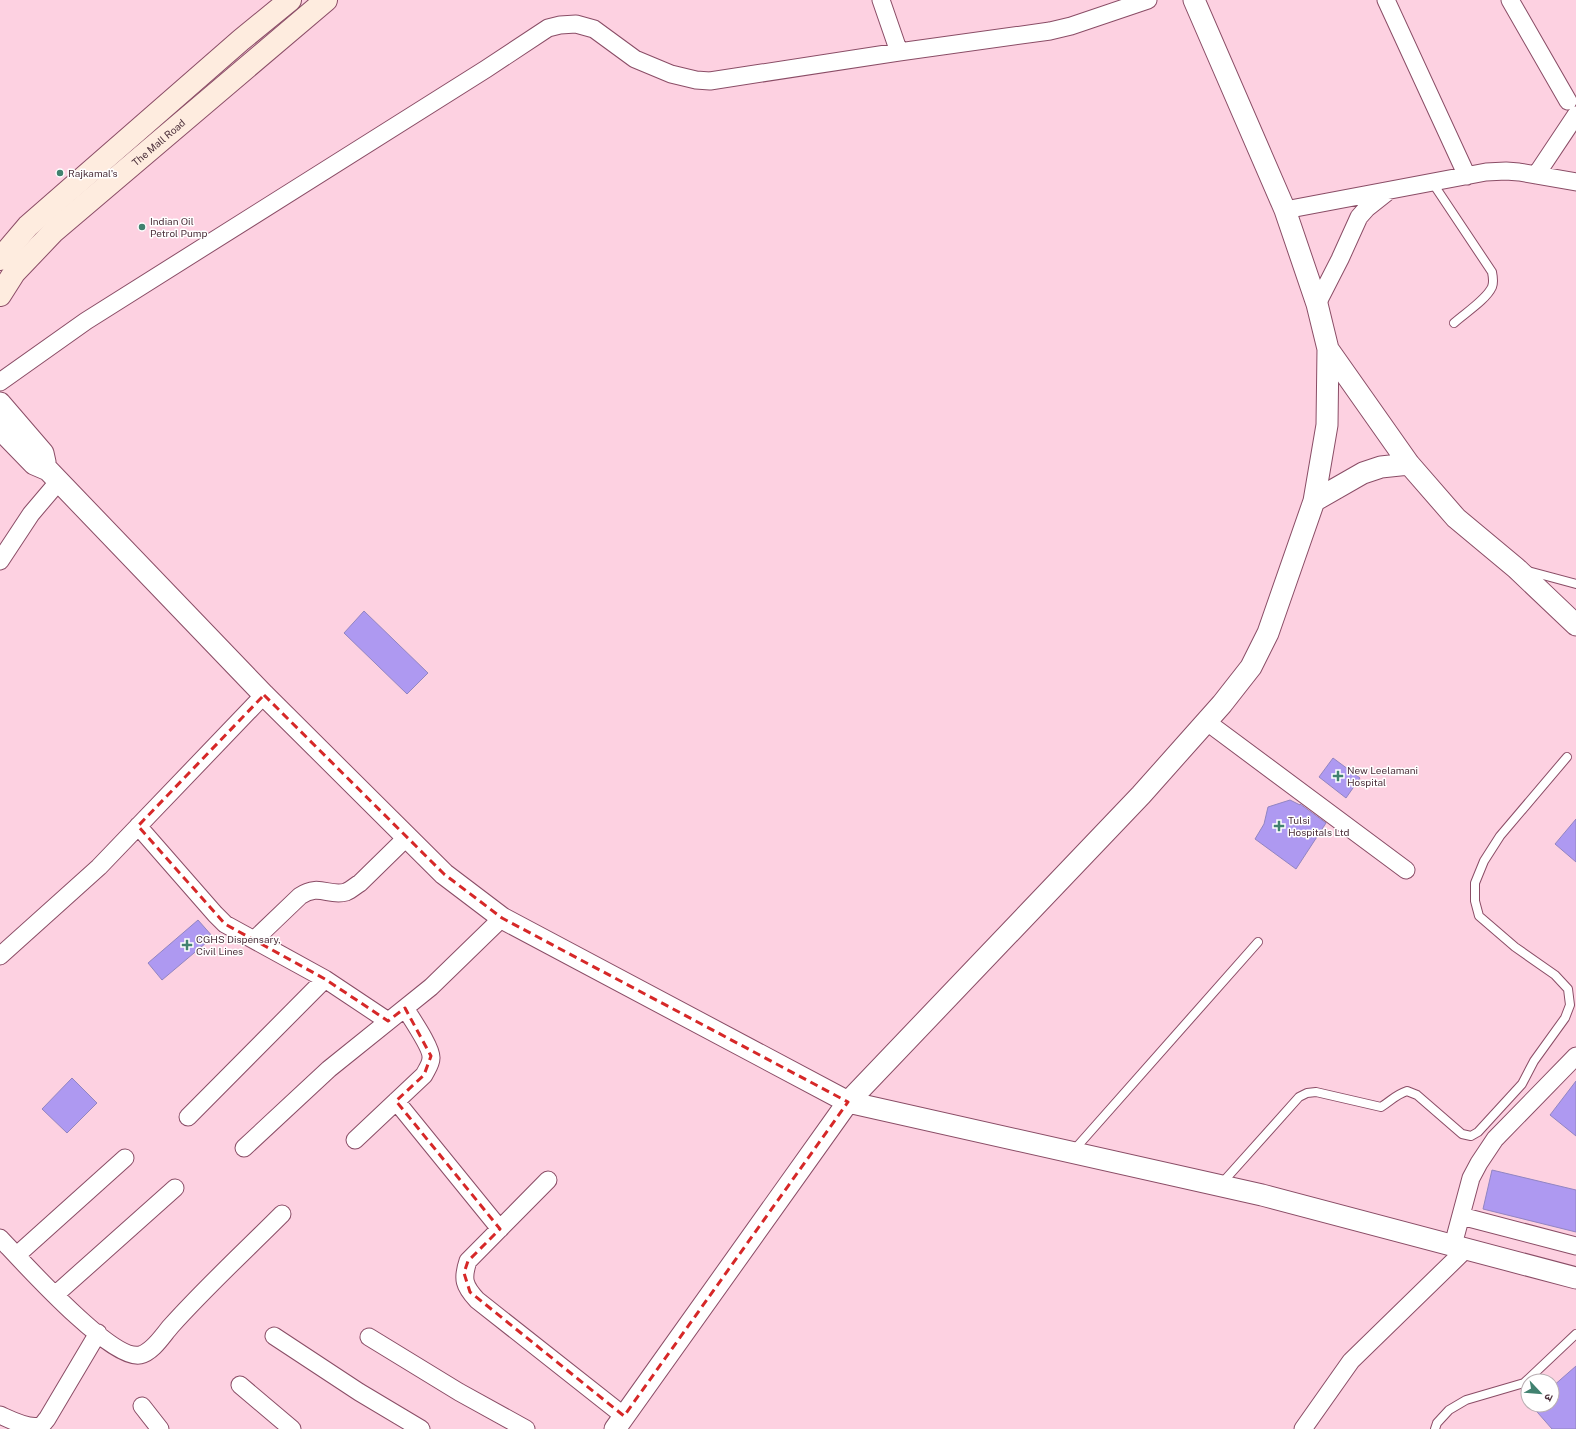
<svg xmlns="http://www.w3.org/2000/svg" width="1576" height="1429" font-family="'Public Sans','Noto Sans Devanagari',sans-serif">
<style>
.building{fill:#ae99f1;stroke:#9285c1}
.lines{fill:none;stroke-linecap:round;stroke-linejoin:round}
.service-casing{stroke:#8a4d66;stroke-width:10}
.minor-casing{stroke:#8a4d66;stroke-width:19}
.tertiary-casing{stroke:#8a4d66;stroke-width:23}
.secondary-casing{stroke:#8a4d66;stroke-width:24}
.service{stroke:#fff;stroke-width:8}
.minor{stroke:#fff;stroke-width:17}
.tertiary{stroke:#fff;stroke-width:21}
.secondary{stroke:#feecdf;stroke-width:22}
.marked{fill:none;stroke:#d62828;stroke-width:3;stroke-dasharray:8 5;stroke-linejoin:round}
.poi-dot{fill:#418270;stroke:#fff;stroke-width:1.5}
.labels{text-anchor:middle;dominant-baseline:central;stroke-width:3;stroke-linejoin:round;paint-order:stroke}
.street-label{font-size:10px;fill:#4d313c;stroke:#fff}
.poi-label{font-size:10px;fill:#4d313c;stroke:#fff;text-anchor:start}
</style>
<rect width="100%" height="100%" fill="#fdd1e1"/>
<path class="building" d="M364 611 428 673 407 694 344 633Z
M1333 758 1360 778 1346 798 1319 777Z
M1290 800 1300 805V804L1326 823 1296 869 1255 839 1264 824 1268 807Z
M1576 819V862L1555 844Z
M198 920 213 937 162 980 148 963Z
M72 1078 97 1103 67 1133 42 1109Z
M1576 1081V1136L1550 1115Z
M1492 1170 1576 1190V1232L1483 1209Z
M1576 1366V1429H1552L1531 1405H1552V1387Z"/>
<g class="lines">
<defs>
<path id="service" d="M1432 182 1492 272C1493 277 1494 282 1492 287 1486 300 1465 313 1454 323
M1528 571 1576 584
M1074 1150 1258 942
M1222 1183 1299 1097 1307 1093 1316 1092 1381 1107C1391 1101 1395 1095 1407 1091L1417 1095 1462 1134 1471 1136 1478 1132 1522 1084 1534 1061 1565 1018 1570 1005 1568 989 1555 975 1515 947 1479 916 1475 901V883L1484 861 1500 836 1567 757
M1435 1429 1437 1423 1449 1410 1466 1400 1524 1383 1576 1334"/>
<path id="minor" d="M881 0 899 52
M1386 0 1467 176
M1510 0 1568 101
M1536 175 1576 115
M1285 210 1486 172 1506 171 1519 172 1576 182
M1317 304 1340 259 1359 217 1367 208 1386 193
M0 382 86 321 486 69 548 28 560 25 576 24 594 29 635 59 671 74 696 80 710 81 899 52 1050 31 1071 26 1148 0
M0 561 31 514 59 481
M1207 722 1406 870
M138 826 215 914 225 924 325 979 388 1021
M254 940 300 896C319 883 329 897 346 892 351 890 355 886 360 883L407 837
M0 956 99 867 264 695
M396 1101 500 1229
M188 1117 325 979
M355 1140 424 1075C427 1069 431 1064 431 1058 432 1048 411 1018 405 1008
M244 1148 329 1069 431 987 502 918
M548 1180 468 1261C462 1279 464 1286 477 1300L624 1416
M1461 1216 1576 1246
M0 1238C21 1260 111 1361 140 1355 153 1352 163 1335 171 1326 206 1287 245 1251 282 1214
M1453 1245 1471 1178 1479 1163 1495 1139 1576 1056
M17 1255 125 1158
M55 1295 175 1188
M274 1336 359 1392 421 1429
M369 1337 459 1392 526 1429
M240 1385 292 1429
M142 1406 160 1429
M0 1415C11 1420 28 1429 40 1426 43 1425 45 1421 47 1419L98 1333
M1303 1429 1351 1361 1466 1249"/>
<path id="tertiary" d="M1194 0 1285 210 1317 304 1328 349 1409 464 1456 518 1516 568 1576 625
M0 403 43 453 45 462
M0 429 34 464 48 470 264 695 444 874 502 918 848 1102 1262 1195 1576 1278
M1314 501 1363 473 1381 467 1409 464
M615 1429 848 1102 1141 795 1222 704 1251 667 1268 633 1314 501 1327 425 1328 349"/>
<g id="secondary">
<path d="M0 259 28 226 241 40 290 0"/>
<path id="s1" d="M0 295 14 273 54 231 326 0"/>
</g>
</defs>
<use href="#service" class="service-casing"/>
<use href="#minor" class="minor-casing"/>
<use href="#tertiary" class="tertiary-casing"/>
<use href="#secondary" class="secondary-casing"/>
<use href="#service" class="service"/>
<use href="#minor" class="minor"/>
<use href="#tertiary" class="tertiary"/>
<use href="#secondary" class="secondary"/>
</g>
<path class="marked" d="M264 695 444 874 502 918 848 1102 624 1416 470 1292 464 1273 468 1261 500 1229 396 1101 424 1075 431 1056 405 1008 388 1021 325 979 225 924 138 826Z"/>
<g class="poi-dot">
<circle cx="60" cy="173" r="4"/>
<circle cx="142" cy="227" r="4"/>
<path d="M1336 770h4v4h4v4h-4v4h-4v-4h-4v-4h4z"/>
<path d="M1277 820h4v4h4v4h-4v4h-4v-4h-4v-4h4z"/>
<path d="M185 939h4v4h4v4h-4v4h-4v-4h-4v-4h4z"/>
</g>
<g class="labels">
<g class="street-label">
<text stroke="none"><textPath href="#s1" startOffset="221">The Mall Road</textPath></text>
</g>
<g class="poi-label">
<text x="68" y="173">Rajkamal's</text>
<text x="150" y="221">Indian Oil<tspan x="150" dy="12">Petrol Pump</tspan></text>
<text x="1347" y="770">New Leelamani<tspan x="1347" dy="12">Hospital</tspan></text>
<text x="1288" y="820">Tulsi<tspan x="1288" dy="12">Hospitals Ltd</tspan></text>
<text x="196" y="939">CGHS Dispensary,<tspan x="196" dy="12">Civil Lines</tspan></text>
</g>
</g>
<g transform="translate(1540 1393) rotate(116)"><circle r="19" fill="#ffffff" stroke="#b8adb1"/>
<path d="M0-3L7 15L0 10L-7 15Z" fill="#418270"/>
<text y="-6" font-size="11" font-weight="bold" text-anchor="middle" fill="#4d313c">उ</text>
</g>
</svg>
